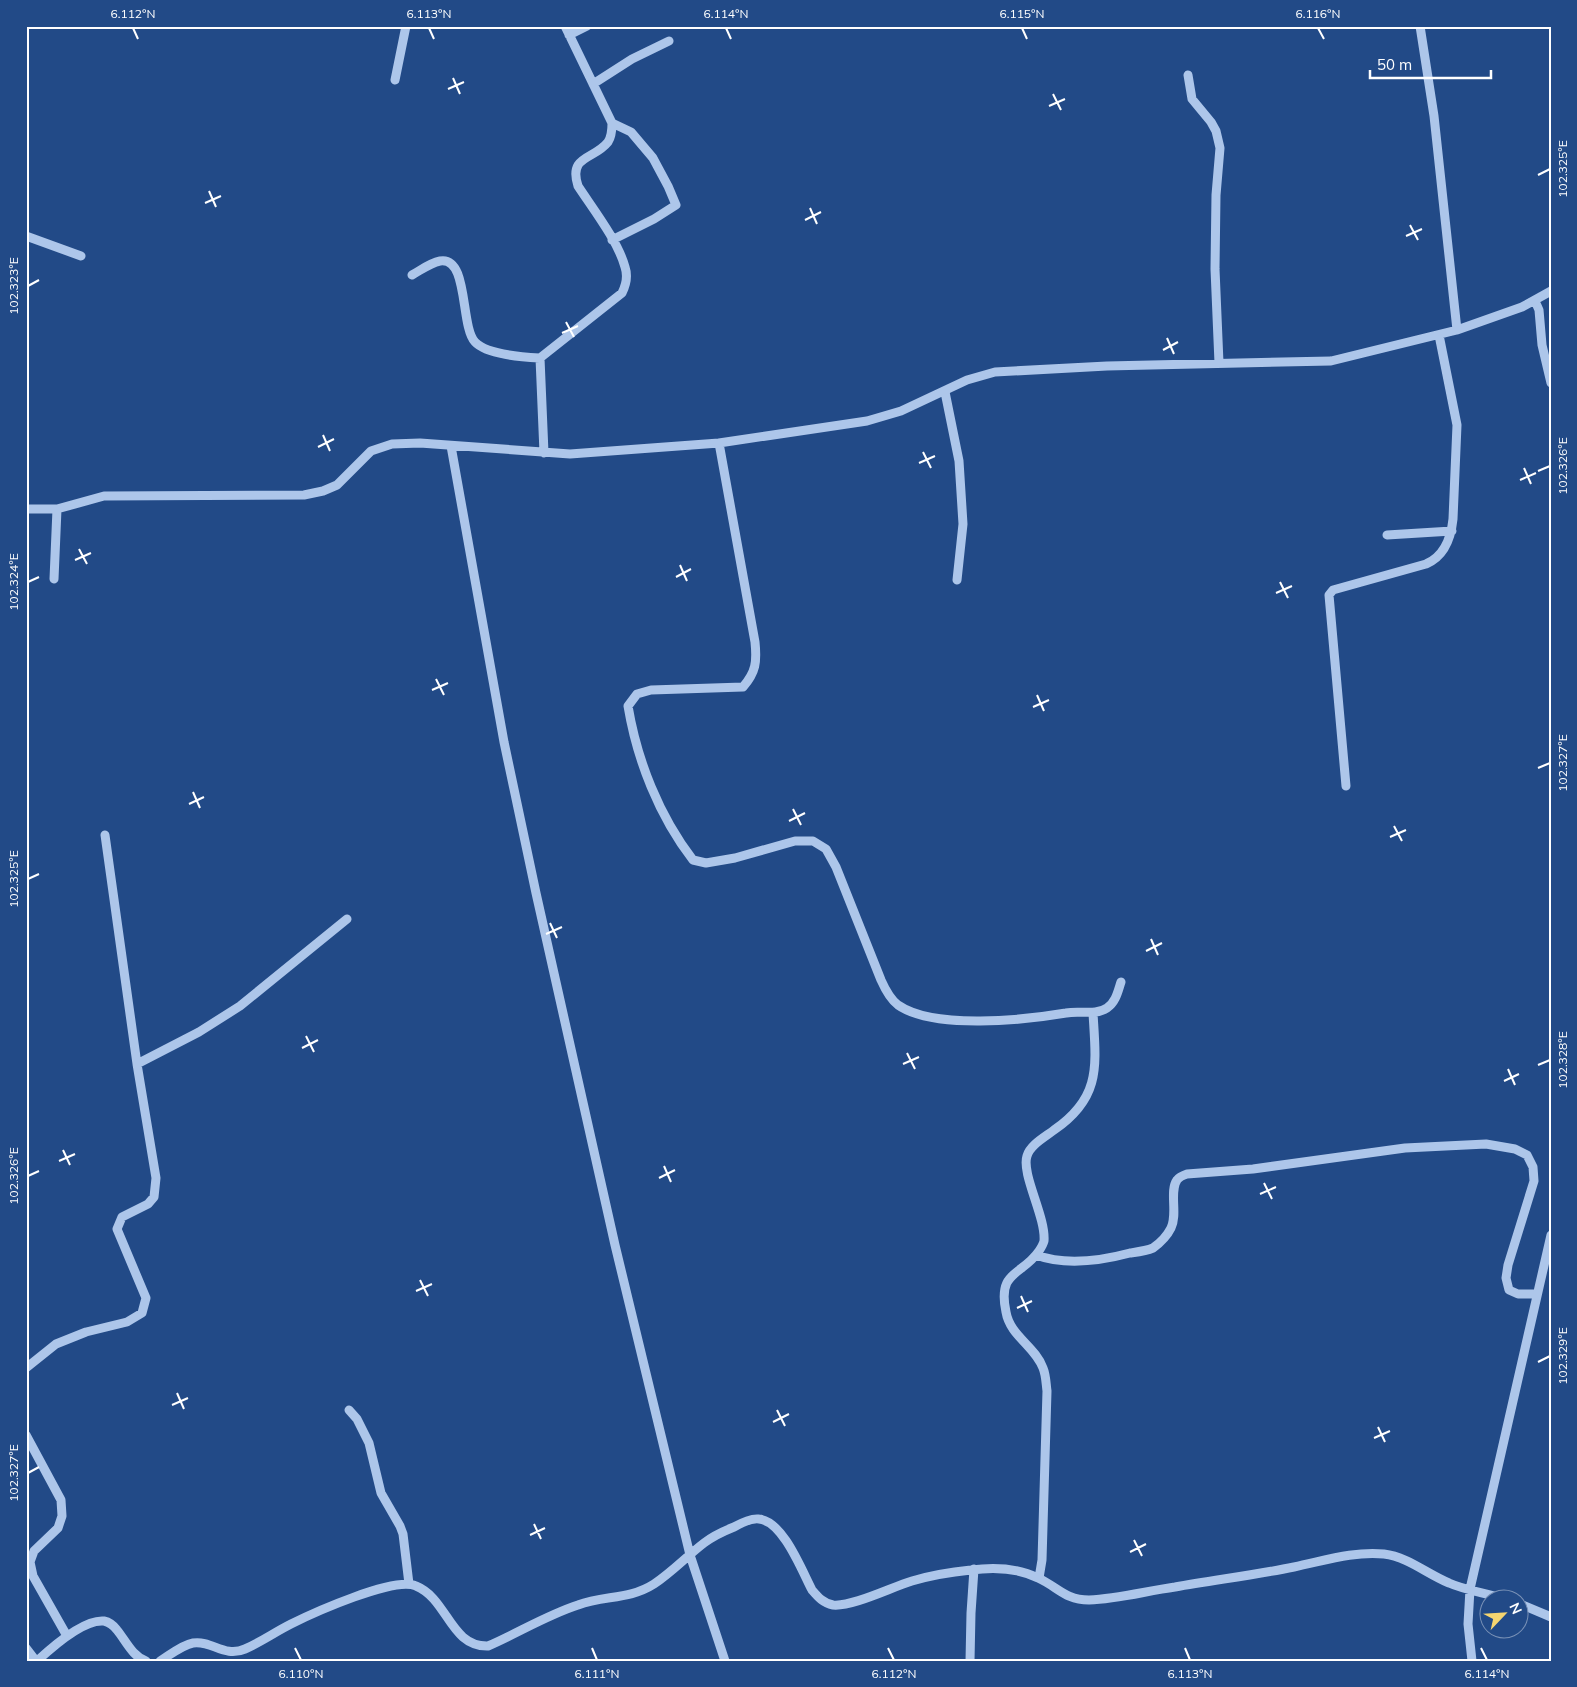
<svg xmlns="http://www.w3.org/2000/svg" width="1577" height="1687" font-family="Mulish,sans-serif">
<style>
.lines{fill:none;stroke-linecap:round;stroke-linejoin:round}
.minor{stroke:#adc6ea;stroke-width:9}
.ticks{fill:none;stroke:#fff;stroke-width:2}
.neatline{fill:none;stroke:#fff;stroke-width:2}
.ticks-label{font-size:12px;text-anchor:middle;fill:#fff}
</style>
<rect width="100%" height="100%" fill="#224a87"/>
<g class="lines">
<path class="minor" d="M1420 26 1434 116 1457 330
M569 35 587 26
M1188 75 1192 99 1211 122 1216 131 1220 148 1216 195 1215 269 1219 363
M395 80 406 26
M593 84 632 59 669 41
M26 236 81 256
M612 240 654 219 676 205 668 186 653 158 631 132 612 123
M412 275C421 270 430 263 440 261 469 256 460 326 475 342 487 355 523 357 540 358
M1535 301 1539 310 1542 345 1551 383
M945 392 959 461 963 524 957 580
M719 443 755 642C757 662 756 672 743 687L651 690 637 694 628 706C637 760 659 816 693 860L706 863 735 858 795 841H813L826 849 836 867 881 980C885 989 890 999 898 1005 934 1030 1025 1020 1066 1013 1080 1010 1095 1016 1107 1008 1116 1002 1118 991 1121 982
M451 446 504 742 536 893 615 1245 690 1555 725 1661
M544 453 540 358 622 293C626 285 628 276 625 267 618 241 593 209 578 186 568 155 594 160 608 142 612 136 612 129 612 123L565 26
M26 509H57L104 496 304 495 323 491 337 485 371 451 392 444 420 443 570 454 719 443 867 421 901 411 967 380 995 372 1107 366 1331 361 1457 330 1522 307 1551 291
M1387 535 1452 531
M54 579 57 509
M1346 786 1329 595 1333 590 1426 564C1445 556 1451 538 1453 519L1457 425 1439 335
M137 1064 199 1032 240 1006 347 919
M1036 1255C1066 1266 1100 1261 1130 1253 1137 1252 1146 1251 1153 1248 1160 1243 1167 1236 1171 1228 1178 1214 1169 1191 1177 1180 1179 1177 1184 1175 1187 1174L1253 1169 1405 1148 1486 1144 1515 1149 1527 1155 1533 1167 1534 1181 1508 1265 1506 1278 1509 1290 1518 1294H1536
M26 1368 56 1344 86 1332 127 1322 142 1313 146 1298 117 1229 122 1217 148 1204 154 1197 156 1178 137 1064 105 835
M349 1410 357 1419 369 1443 381 1493 400 1526 403 1534 409 1584
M26 1435 61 1500 62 1516 58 1528 34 1551 30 1562 33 1576 67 1636
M1039 1578 1042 1560 1047 1391C1046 1384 1046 1375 1043 1368 1035 1346 1010 1336 1006 1312 997 1270 1022 1276 1039 1251 1041 1248 1043 1245 1044 1241 1046 1217 1021 1174 1027 1156 1030 1145 1045 1137 1054 1130 1102 1097 1096 1065 1093 1013
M1520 1604 1551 1617
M26 1648 36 1661
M37 1661C51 1648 84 1619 104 1621 109 1622 114 1626 117 1630 126 1641 132 1656 146 1661
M160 1661C170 1655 182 1645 193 1643 212 1640 224 1658 245 1649 261 1642 275 1632 291 1624 313 1613 395 1576 416 1586 448 1599 450 1647 488 1646 518 1633 547 1615 578 1605 604 1595 629 1600 654 1584 672 1572 687 1556 704 1543 713 1536 724 1531 734 1527 741 1523 751 1518 759 1519 783 1521 802 1571 812 1590 818 1597 823 1603 833 1605 852 1607 892 1587 912 1581 932 1575 951 1572 971 1570 993 1567 1018 1568 1038 1578 1058 1587 1065 1600 1089 1600 1118 1599 1146 1591 1175 1587 1214 1580 1255 1575 1294 1567 1324 1561 1353 1551 1384 1554 1408 1557 1427 1574 1449 1583 1467 1591 1488 1593 1507 1600
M970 1661 971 1613 974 1569
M1472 1661 1468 1624 1470 1589 1551 1235"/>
</g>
<path class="ticks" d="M133 28 138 39M429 28 434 39M726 28 731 39M1022 28 1027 39M1318 28 1324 39M453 78 460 94M448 89 464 82M1053 94 1061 110M1049 106 1065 99M1538 175 1550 169M209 191 216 207M205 203 221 196M810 208 817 224M805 220 821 212M1410 225 1418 240M1406 236 1422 229M28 286 39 280M566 322 574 337M562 333 578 326M1167 338 1174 354M1163 350 1178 342M323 435 330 451M318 447 334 439M923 452 931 468M919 463 935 456M1524 468 1531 484M1538 471 1550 466M1520 480 1536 473M79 549 87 564M75 560 91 553M680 565 687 581M676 577 691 569M28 582 39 577M1280 582 1288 598M1276 593 1292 586M436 679 444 695M432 690 448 683M1037 695 1044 711M1033 707 1049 700M1538 768 1550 763M193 792 200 808M189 804 204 797M793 809 801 825M789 821 805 813M1394 826 1402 841M1390 837 1406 830M28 879 39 874M550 923 557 938M546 934 562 927M1151 939 1158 955M1146 951 1162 943M306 1036 314 1052M302 1048 318 1040M907 1053 915 1069M903 1064 919 1057M1538 1065 1550 1060M1508 1069 1515 1085M1504 1081 1519 1074M63 1150 70 1165M59 1161 75 1154M664 1166 671 1182M28 1176 39 1171M659 1178 675 1170M1264 1183 1272 1199M1260 1194 1276 1187M420 1280 428 1296M416 1291 432 1284M1021 1296 1028 1312M1017 1308 1032 1301M1538 1362 1550 1356M177 1393 184 1409M172 1405 188 1398M777 1410 785 1426M773 1422 789 1414M1378 1427 1385 1442M1374 1438 1390 1431M28 1473 39 1467M534 1524 541 1539M530 1535 545 1528M1134 1540 1142 1556M1130 1552 1146 1544M295 1648 301 1660M592 1648 597 1660M888 1648 894 1660M1185 1648 1190 1660M1481 1648 1487 1660"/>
<rect width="1577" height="1687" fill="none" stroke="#224a87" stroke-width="55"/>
<g transform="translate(1504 1614) rotate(65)"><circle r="24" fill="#224a87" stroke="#7a92b7"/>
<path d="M0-4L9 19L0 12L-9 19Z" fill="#f5d570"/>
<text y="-8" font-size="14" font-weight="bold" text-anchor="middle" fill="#ffffff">N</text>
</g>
<path d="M1370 70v8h121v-8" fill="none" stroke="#ffffff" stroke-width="2.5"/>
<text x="1377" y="70" font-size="15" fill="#ffffff" stroke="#224a87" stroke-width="4" paint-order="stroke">50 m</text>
<rect x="28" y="28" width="1522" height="1632" class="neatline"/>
<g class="ticks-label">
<text x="133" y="18">6.112°N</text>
<text x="429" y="18">6.113°N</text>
<text x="726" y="18">6.114°N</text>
<text x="1022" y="18">6.115°N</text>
<text x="1318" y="18">6.116°N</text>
<text transform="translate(1563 169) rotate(-90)" y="4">102.325°E</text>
<text transform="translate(14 286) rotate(-90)" y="4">102.323°E</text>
<text transform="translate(1563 466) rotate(-90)" y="4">102.326°E</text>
<text transform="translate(14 582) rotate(-90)" y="4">102.324°E</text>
<text transform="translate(1563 763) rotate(-90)" y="4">102.327°E</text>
<text transform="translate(14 879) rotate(-90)" y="4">102.325°E</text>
<text transform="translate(1563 1060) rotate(-90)" y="4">102.328°E</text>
<text transform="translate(14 1176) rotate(-90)" y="4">102.326°E</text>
<text transform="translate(1563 1356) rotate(-90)" y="4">102.329°E</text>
<text transform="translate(14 1473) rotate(-90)" y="4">102.327°E</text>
<text x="301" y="1678">6.110°N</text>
<text x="597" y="1678">6.111°N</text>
<text x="894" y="1678">6.112°N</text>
<text x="1190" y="1678">6.113°N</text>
<text x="1487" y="1678">6.114°N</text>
</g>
</svg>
